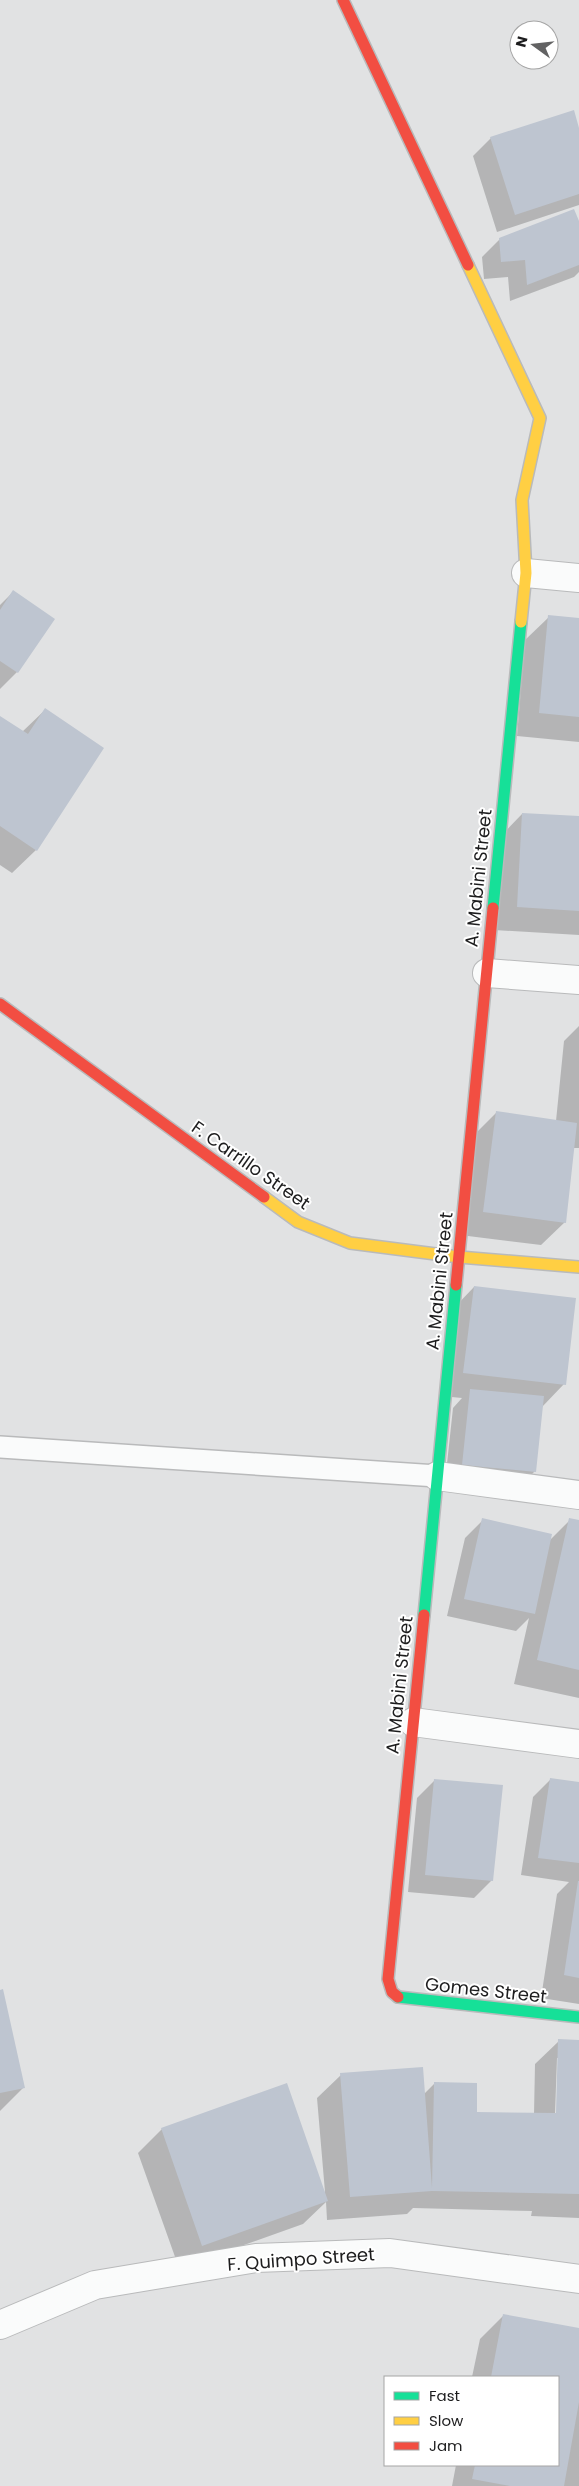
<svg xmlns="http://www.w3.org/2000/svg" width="579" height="2486" font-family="Poppins,sans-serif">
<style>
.shadow{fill:#0003;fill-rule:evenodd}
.building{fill:#bec5d0}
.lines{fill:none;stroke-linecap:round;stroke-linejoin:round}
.lane-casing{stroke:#b9babb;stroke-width:24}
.street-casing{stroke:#b9babb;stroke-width:30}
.fast-casing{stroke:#b9babb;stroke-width:14}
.slow-casing{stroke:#b9babb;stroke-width:14}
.jam-casing{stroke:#b9babb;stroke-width:14}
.lane{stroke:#fafbfb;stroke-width:21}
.street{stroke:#fafbfb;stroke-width:28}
.fast{stroke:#16e098;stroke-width:11}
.slow{stroke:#ffcf43;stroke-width:11}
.jam{stroke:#f24e42;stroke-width:11}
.labels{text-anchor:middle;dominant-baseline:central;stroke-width:4;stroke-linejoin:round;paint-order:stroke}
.street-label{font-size:18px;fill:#1d1d1e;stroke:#fff}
</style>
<rect width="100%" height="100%" fill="#e1e2e3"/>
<path class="shadow" d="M579 132V205L497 232 473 156 491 138Z
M579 225V272L574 277 510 301 508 277 484 279 482 257 500 239Z
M13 592 17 672 0 689V605Z
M549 617 579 619V742L517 736 525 640Z
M45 710 36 850 12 873 0 865V717L22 732Z
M522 814 579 817V935L494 930 499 838Z
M579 1026V1148H573L565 1222 541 1245 460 1235 473 1136 496 1113 556 1121 564 1041Z
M474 1287 564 1384 542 1407 535 1471 517 1489 445 1482 453 1408 462 1398 441 1396 451 1311Z
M483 1520 550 1540 570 1520 579 1522V1698L514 1684 529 1618 516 1631 447 1616 465 1538Z
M551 1779 579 1783V2004L541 1998 557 1894 569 1882 521 1875 533 1797Z
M435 1780 492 1880 474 1898 408 1892 417 1798Z
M0 1992 23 2088 0 2111Z
M559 2041H579V2218L531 2216 532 2211 413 2208 407 2214 327 2220 326 2202 303 2224 179 2268 138 2153 162 2129 325 2192 317 2098 341 2075 424 2094 434 2084 475 2113 534 2114 535 2064ZM557 2058H559L558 2114H555Z
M503 2316 579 2330V2486H452L456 2465H558V2377H472L480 2339Z"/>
<path class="building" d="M574 110 579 128V194L515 215 490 137Z
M574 209 579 221V265L527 285 525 260 501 262 499 238Z
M13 590 55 619 18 673 0 661V610Z
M548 615 579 618V717L539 713Z
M45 708 104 748 37 851 0 826V716L28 734Z
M522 813 579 816V911L517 907Z
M496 1111 577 1123 566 1223 483 1212Z
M474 1286 576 1298 566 1385 463 1373Z
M470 1389 544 1396 536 1472 462 1465Z
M482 1518 552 1534 535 1614 464 1599Z
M569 1518 579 1520V1670L537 1660Z
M550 1778 579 1782V1863L538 1858Z
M434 1779 503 1785 493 1881 425 1875Z
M578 1881H579V1978L564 1975Z
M3 1989 25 2088 0 2093V1990Z
M558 2039 579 2040V2194L432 2191 350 2197 340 2073 423 2067 432 2188 434 2082 477 2083V2118V2112L556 2113Z
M287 2083 328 2201 202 2246 161 2128Z
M503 2314 579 2328V2402L564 2486H510L472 2479 475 2465H558V2377H491Z"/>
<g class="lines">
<defs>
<path id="lane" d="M0 1447 437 1476"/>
<path id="street" d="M526 573 579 578
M487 973 579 980
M437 1476 579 1495
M413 1722 579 1744
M0 2325 95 2285 256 2258 390 2253 579 2279"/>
<path id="fast" d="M493 908 521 622
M424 1615 456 1285
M398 1997 579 2017"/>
<path id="slow" d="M468 265 540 418 522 500 526 573 521 622
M264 1197 298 1222 350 1243 459 1257 579 1267"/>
<path id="jam" d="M343 0 468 265
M0 1004 264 1197
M456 1285 493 908
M398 1997 392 1992 388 1979 424 1615"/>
</defs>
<use href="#lane" class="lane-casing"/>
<use href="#street" class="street-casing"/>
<use href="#fast" class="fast-casing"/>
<use href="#slow" class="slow-casing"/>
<use href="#jam" class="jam-casing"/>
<use href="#lane" class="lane"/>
<use href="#street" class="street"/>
<use href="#fast" class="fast"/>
<use href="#slow" class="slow"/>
<use href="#jam" class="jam"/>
</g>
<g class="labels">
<g class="street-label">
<text transform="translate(478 878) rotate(-84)">A. Mabini Street</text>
<text transform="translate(251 1165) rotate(35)">F. Carrillo Street</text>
<text transform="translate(439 1281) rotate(-84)">A. Mabini Street</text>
<text transform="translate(399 1685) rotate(-84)">A. Mabini Street</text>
<text transform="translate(486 1990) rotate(6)">Gomes Street</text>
<text transform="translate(301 2259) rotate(-4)">F. Quimpo Street</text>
</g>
</g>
<rect x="384" y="2376" width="175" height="90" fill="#ffffff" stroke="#a5a5a5"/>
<rect x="394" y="2392" width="25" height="8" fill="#16e098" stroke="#a5a5a5"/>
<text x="429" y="2401" font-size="15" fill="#1d1d1e">Fast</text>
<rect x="394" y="2417" width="25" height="8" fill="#ffcf43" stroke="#a5a5a5"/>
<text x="429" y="2426" font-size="15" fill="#1d1d1e">Slow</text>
<rect x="394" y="2442" width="25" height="8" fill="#f24e42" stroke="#a5a5a5"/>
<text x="429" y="2451" font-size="15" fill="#1d1d1e">Jam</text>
<g transform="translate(534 45) rotate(285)"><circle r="24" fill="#ffffff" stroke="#a5a5a5"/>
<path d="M0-4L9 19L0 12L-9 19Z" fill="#626263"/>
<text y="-8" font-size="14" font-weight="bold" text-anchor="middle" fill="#1d1d1e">N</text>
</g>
</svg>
